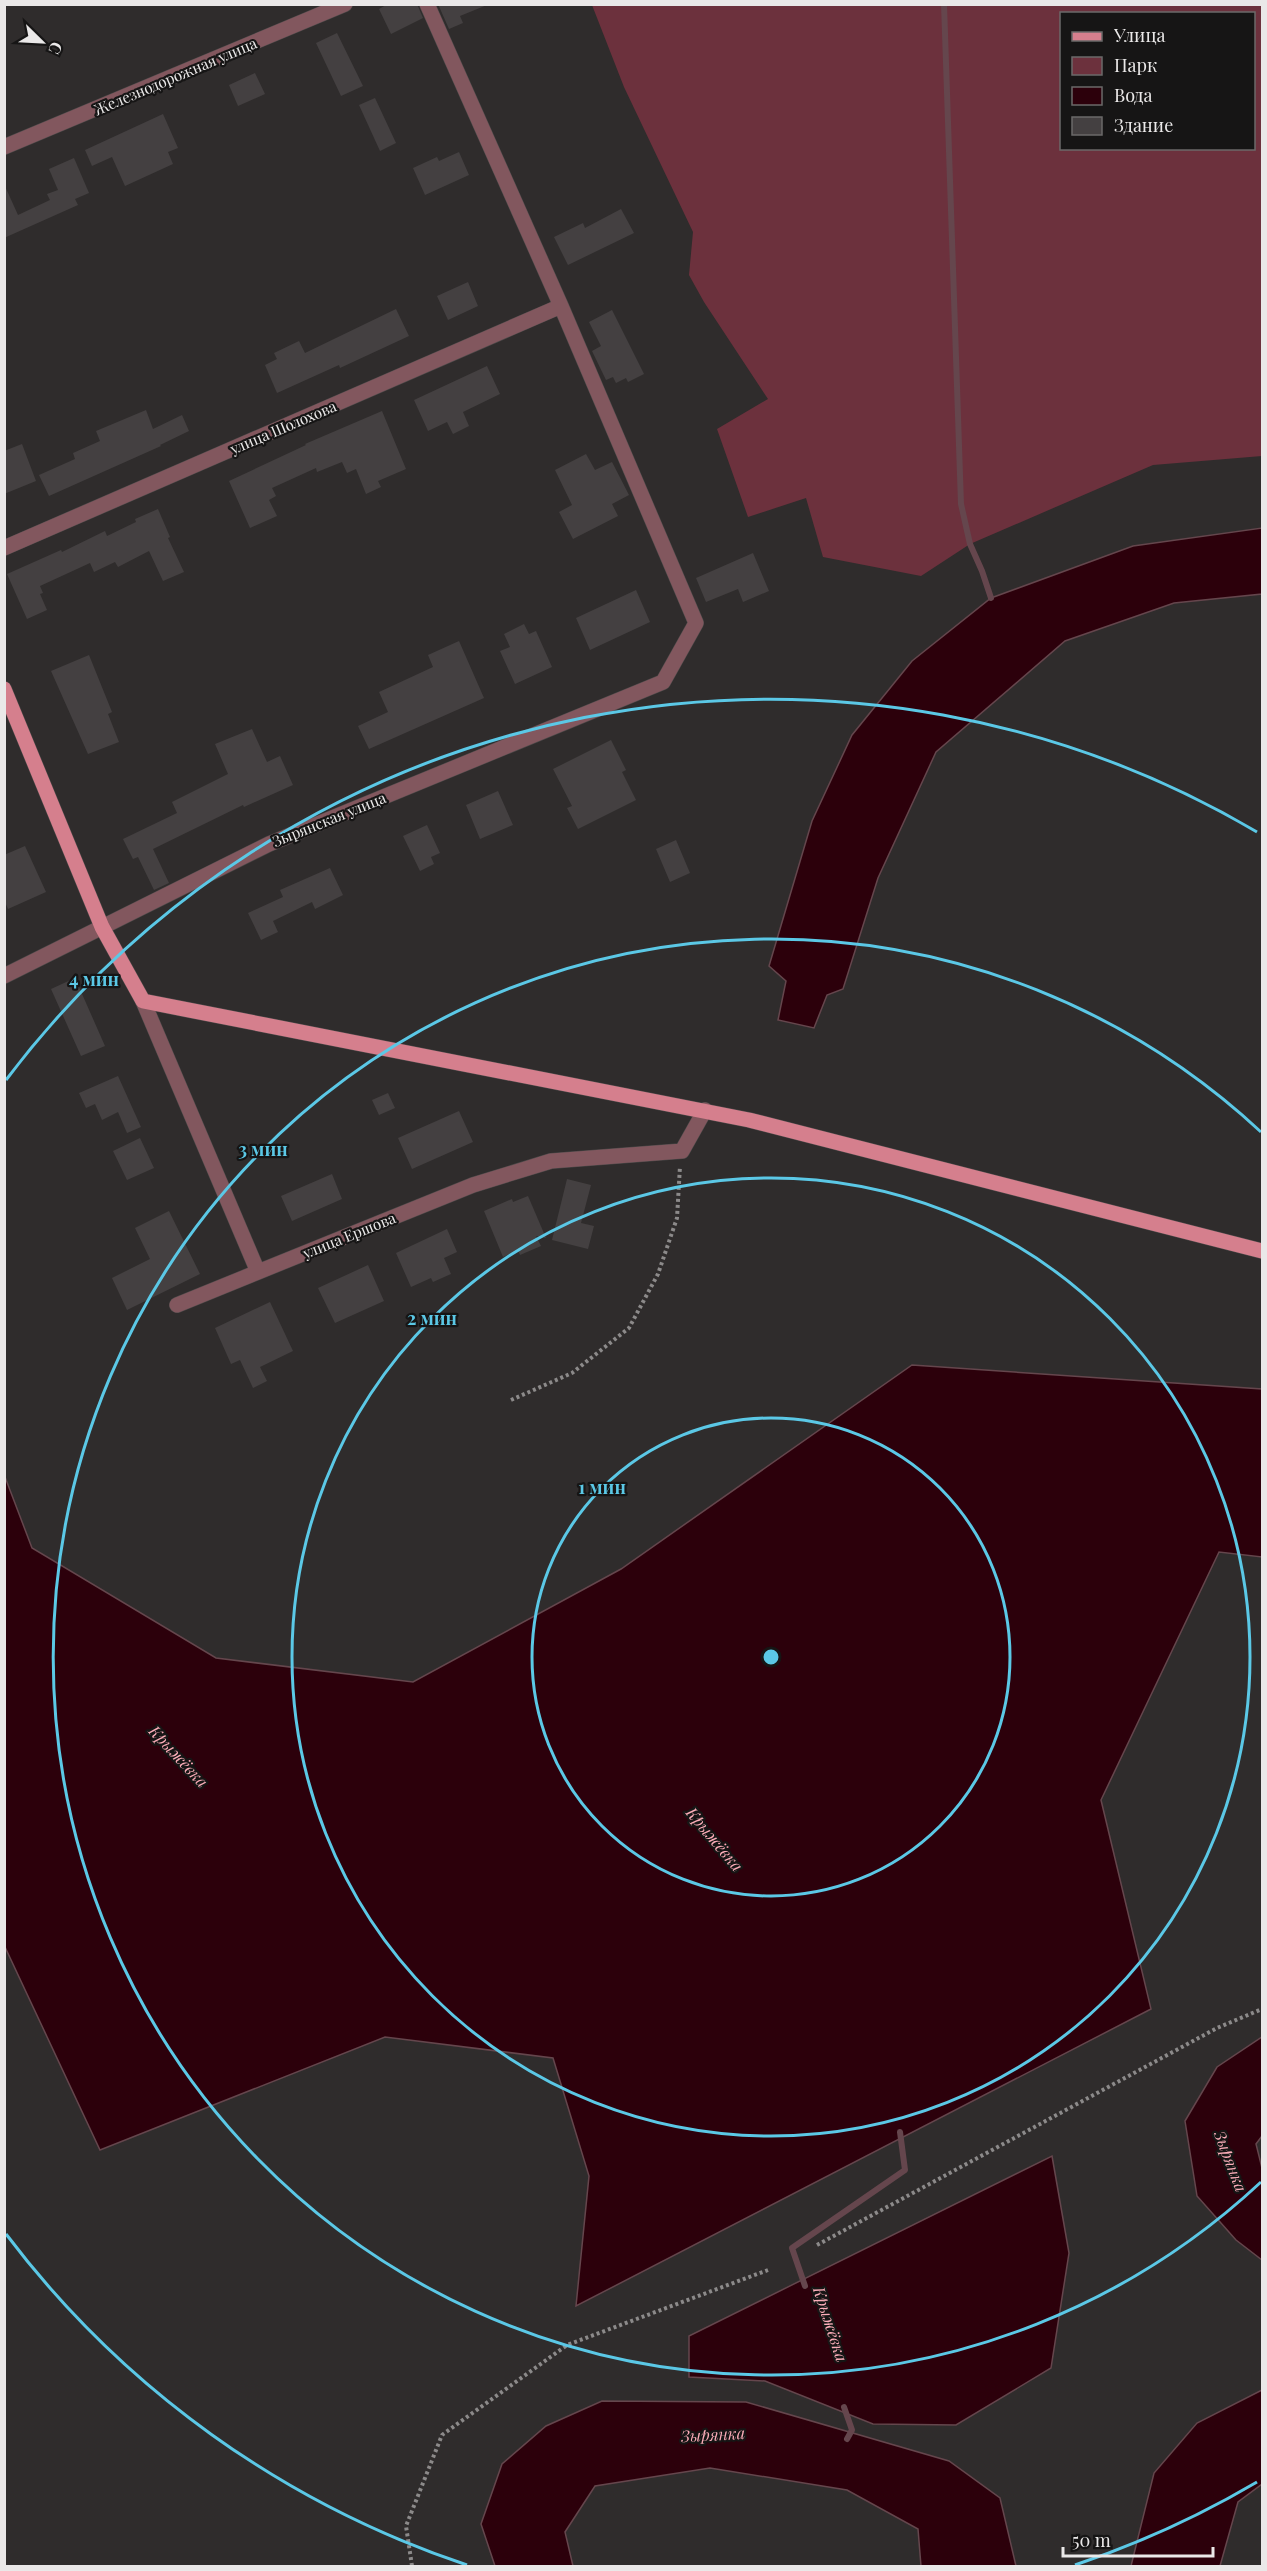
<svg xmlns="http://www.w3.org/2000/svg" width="1267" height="2571" font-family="'Playfair Display',serif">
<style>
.green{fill:#6c313d;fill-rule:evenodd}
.water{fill:#2c000b;stroke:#65464d;stroke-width:1.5}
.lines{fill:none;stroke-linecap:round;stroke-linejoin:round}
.stream{stroke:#65464d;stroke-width:6}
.building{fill:#444041}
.minor-casing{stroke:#4d4a4a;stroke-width:16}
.major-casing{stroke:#4d4a4a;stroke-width:16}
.path{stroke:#8c8a8a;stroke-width:4;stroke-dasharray:3 3;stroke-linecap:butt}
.minor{stroke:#82575e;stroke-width:15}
.major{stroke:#d57f8d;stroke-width:15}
.ring{fill:none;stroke:#5bc8e6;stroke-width:3}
.labels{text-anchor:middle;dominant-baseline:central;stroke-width:4.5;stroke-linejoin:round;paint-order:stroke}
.street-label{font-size:15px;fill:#eae8e8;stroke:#161515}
.water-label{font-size:16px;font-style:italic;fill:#fcadb9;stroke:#161515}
.centre{fill:#5bc8e6;stroke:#161515;stroke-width:3}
.ring-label{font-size:18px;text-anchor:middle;font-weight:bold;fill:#5bc8e6;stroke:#161515;stroke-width:4.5;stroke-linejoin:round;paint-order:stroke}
</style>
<rect width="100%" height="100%" fill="#2f2c2c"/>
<path class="green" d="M592 5H1262V456L1153 465 970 544 921 576 823 557 806 498 748 517 717 429 768 399 704 302 689 275 693 232 624 87ZM1062 14H1254V148H1062Z"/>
<path class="water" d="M1262 528V594L1174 603 1065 641 936 752 878 878 843 989 827 995 814 1028 778 1020 786 981 769 966 812 821 852 735 912 661 991 598 1133 546Z
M912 1365 1262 1389V1557L1219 1552 1101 1800 1151 2009 576 2306 589 2176 553 2058 385 2037 100 2150 5 1947V1477L32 1548 216 1658 413 1682 621 1569Z
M1262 2037V2136L1256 2144 1262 2168V2260L1236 2240 1197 2196 1185 2121 1217 2067Z
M1052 2156 1069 2253 1051 2368 956 2425 873 2424 765 2381 689 2377V2336Z
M1262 2390V2484L1238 2502 1220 2566H1131L1154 2473 1197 2423Z
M602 2401 746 2402 949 2461 1000 2498 1016 2566H921L918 2529 847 2490 710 2468 595 2486 565 2532 573 2566H495L481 2524 502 2464 546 2426Z"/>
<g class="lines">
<path class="stream" d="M944 4 961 504 970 544 982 571 991 598
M805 2286 792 2248 905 2170 900 2132
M844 2407 852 2430 847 2439"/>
</g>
<path class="building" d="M388 4H417L423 18 391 34 379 9Z
M438 4H487V5L460 16 463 23 449 29Z
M337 33 363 86 341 96 316 43Z
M255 73 265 94 238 106 229 85Z
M375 98 396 143 380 151 359 105Z
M163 114 178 148 168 152 173 164 125 186 112 157 92 166 85 150Z
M459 152 469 175 425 195 413 168 437 157 439 161Z
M74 158 89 193 75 199 78 205 4 238V184L18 215 50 200 47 194 58 190 49 169Z
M621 209 634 233 568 265 554 237 583 223 585 228Z
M468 282 478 306 448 320 437 296Z
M396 309 409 336 340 368 339 365 277 393 265 365 277 359 274 353 299 341 305 353Z
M612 310 644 374 628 382 626 378 616 383 613 377 606 380 592 351 601 346 589 322Z
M487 366 500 394 463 412 469 426 453 434 447 422 428 431 414 400Z
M146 410 153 429 182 415 189 431 160 445 161 446 49 496 39 475 75 459 73 453 100 441 96 431Z
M382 411 406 469 378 481 381 487 366 494 356 469 347 473 342 462 317 472 316 468 272 488 276 496 269 500 277 516 250 528 229 481 306 445 305 444Z
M22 444 36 481 4 494V451Z
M586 454 595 470 612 462 629 495 612 504 618 516 573 539 559 512 572 505 555 470Z
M158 509 170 537 168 538 184 572 163 581 149 551 118 567 115 562 94 572 90 563 40 586 43 593 40 594 47 610 27 619 7 574 61 550 62 552 105 531 107 536 136 522 135 519Z
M753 553 769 591 743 602 738 589 706 602 696 578Z
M636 590 650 622 590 650 576 618Z
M524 624 529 634 536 631 552 667 515 684 500 651 510 647 504 634Z
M459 641 484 698 369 749 358 726 388 712 379 692 433 667 428 655Z
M89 655 112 712 108 714 119 742 88 754 51 671Z
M252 729 267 762 280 756 293 785 244 807 243 805 153 849 169 883 154 890 138 857 133 859 123 839 177 813 172 802 228 774 215 744Z
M611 740 626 770 622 772 636 800 578 829 567 808 572 806 553 769Z
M498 791 513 825 480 839 466 805Z
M427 825 440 853 431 857 434 864 420 871 403 836Z
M676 840 690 873 670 882 656 849Z
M25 846 46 892 8 909 4 900V855Z
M330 868 343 895 315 909 312 902 273 921 278 932 261 940 248 913 283 897 280 890Z
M75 978 105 1046 81 1056 51 989Z
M118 1076 141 1127 127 1133 118 1112 102 1120 95 1104 86 1108 79 1093Z
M388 1093 395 1108 379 1115 372 1100Z
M459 1111 473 1142 412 1169 398 1138Z
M140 1138 154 1168 127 1180 113 1151Z
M332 1174 342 1199 292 1221 281 1196Z
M567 1179 591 1185 581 1223 594 1226 588 1249 552 1240Z
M528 1196 546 1238 536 1236 541 1246 520 1255 518 1250 503 1257 484 1211 512 1199 513 1202Z
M169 1211 200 1274 127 1310 112 1278 150 1259 135 1228Z
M447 1229 457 1252 444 1258 451 1274 433 1282 431 1278 411 1287 396 1253Z
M368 1265 384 1301 335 1323 318 1288Z
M270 1302 293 1351 260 1367 267 1381 253 1388 240 1360 231 1364 215 1328Z"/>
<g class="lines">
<defs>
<path id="minor" d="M4 147 345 4
M4 548 561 306
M4 976 269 844 663 682 696 623 561 306 427 4
M143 1001 258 1272 473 1185 551 1161 682 1151 705 1110
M177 1305 258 1272"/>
<path id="major" d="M4 689 102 927 143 1001 749 1120 1262 1251"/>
</defs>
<use href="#minor" class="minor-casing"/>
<use href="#major" class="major-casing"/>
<path class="path" d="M511 1400 572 1373 629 1328 658 1274 677 1218 680 1166
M817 2245 1217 2028 1262 2009
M412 2566 406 2526 442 2435 567 2345 768 2270"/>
<use href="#minor" class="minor"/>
<use href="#major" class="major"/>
</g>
<g class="ring">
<circle cx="771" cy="1657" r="239"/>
<circle cx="771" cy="1657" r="479"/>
<path d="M1261 2182A718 718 0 1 1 1261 1132"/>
<path d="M1257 2482A958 958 0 0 1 1075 2565M467 2565A958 958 0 0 1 6 2234M6 1080A958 958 0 0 1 1257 832"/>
</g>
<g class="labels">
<g class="street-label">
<text transform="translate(175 76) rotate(-23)">Железнодорожная улица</text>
<text transform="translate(283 427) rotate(-23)">улица Шолохова</text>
<text transform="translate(329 819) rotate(-22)">Зырянская улица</text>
<text transform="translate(349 1235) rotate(-22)">улица Ершова</text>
</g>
<g class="water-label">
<text transform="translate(179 1756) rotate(47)">Крыжёвка</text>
<text transform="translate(715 1839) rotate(50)">Крыжёвка</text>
<text transform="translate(1231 2161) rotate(69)">Зырянка</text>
<text transform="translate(831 2324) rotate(72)">Крыжёвка</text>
<text transform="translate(713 2434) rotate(-3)">Зырянка</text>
</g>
</g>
<circle cx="771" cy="1657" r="9" class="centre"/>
<g class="ring-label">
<text x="94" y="986">4 мин</text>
<text x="263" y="1156">3 мин</text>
<text x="432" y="1325">2 мин</text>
<text x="602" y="1494">1 мин</text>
</g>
<rect width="1267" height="2571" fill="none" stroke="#eae8e8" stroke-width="12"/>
<rect x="1060" y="12" width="195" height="138" fill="#161515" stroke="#6b6969" stroke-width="1.5"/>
<rect x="1072" y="32" width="30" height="9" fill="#d57f8d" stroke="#6b6969" stroke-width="1.5"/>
<text x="1114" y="42" font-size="18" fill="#eae8e8">Улица</text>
<rect x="1072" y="57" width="30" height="18" fill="#6c313d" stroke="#6b6969" stroke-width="1.5"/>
<text x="1114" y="72" font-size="18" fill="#eae8e8">Парк</text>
<rect x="1072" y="87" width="30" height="18" fill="#2c000b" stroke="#6b6969" stroke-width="1.5"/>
<text x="1114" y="102" font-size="18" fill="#eae8e8">Вода</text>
<rect x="1072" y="117" width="30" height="18" fill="#444041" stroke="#6b6969" stroke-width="1.5"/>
<text x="1114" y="132" font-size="18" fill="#eae8e8">Здание</text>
<g transform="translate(42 42) rotate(114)" stroke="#161515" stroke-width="4.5" paint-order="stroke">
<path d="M0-4.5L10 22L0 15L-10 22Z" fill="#eae8e8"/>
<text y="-9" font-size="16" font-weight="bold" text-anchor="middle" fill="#eae8e8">С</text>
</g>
<path d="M1063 2547v9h150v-9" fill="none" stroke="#eae8e8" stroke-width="3"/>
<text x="1072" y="2547" font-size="18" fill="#eae8e8" stroke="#161515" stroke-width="4.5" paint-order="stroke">50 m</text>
</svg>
